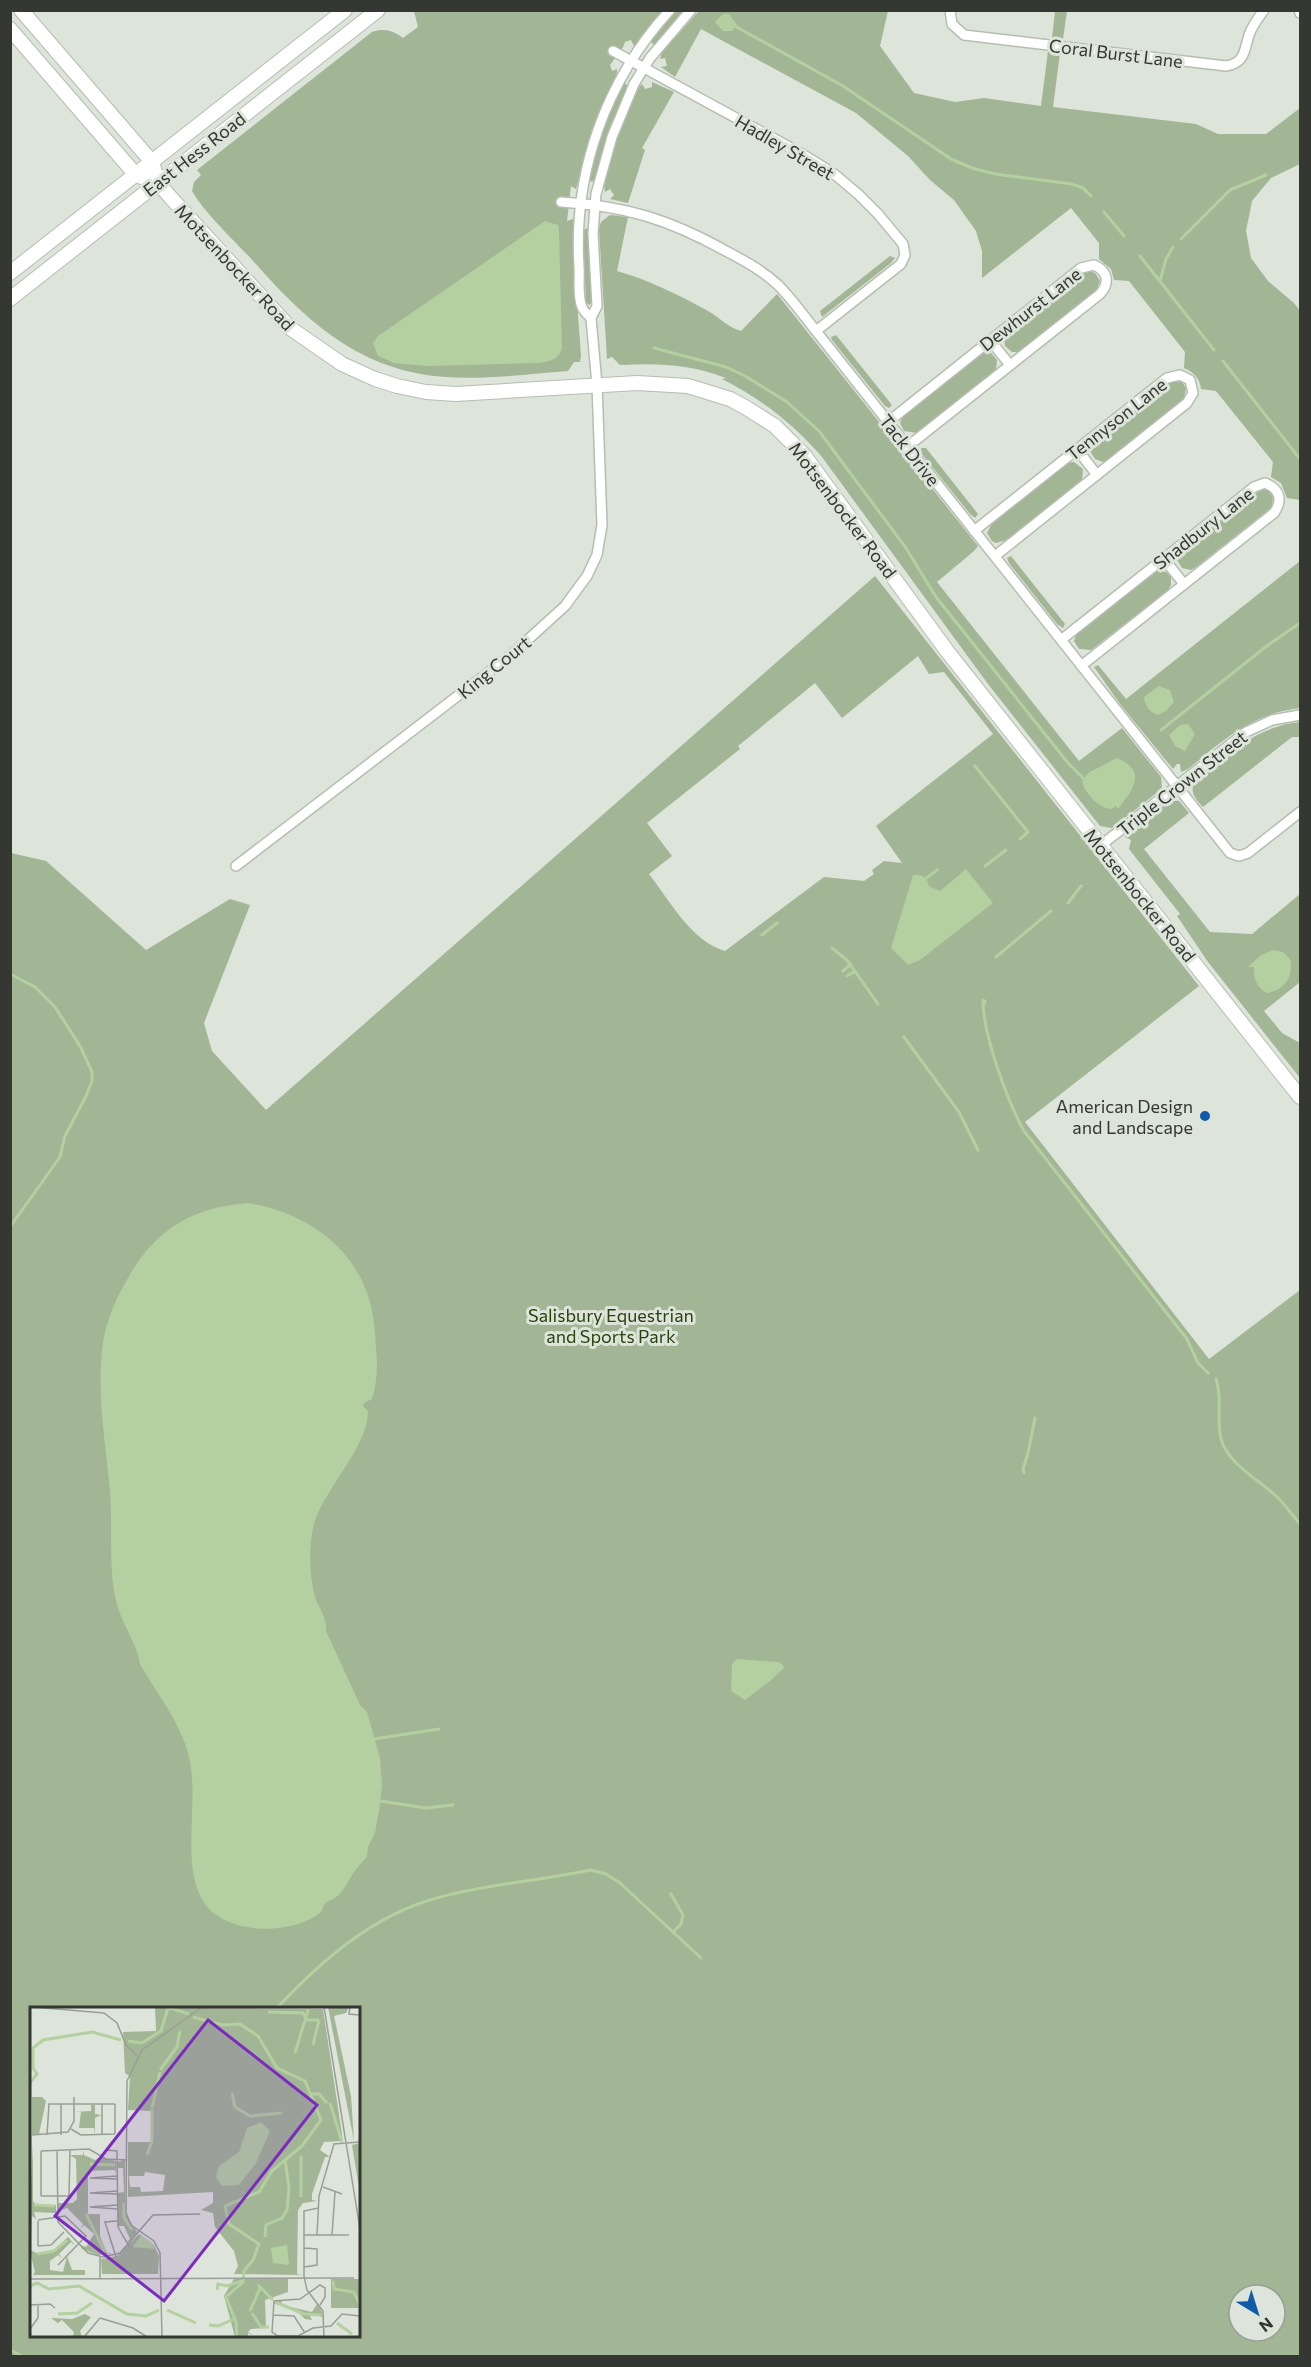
<svg xmlns="http://www.w3.org/2000/svg" width="1311" height="2367" font-family="Commissioner,sans-serif">
<style>
.green{fill:#a2b594;fill-rule:evenodd}
.water{fill:#b4d0a0}
.lines{fill:none;stroke-linecap:round;stroke-linejoin:round}
.stream{stroke:#b4d0a0;stroke-width:3}
.minor-casing{stroke:#b6bdb2;stroke-width:12}
.secondary-casing{stroke:#b6bdb2;stroke-width:16}
.minor{stroke:#fff;stroke-width:9}
.secondary{stroke:#fff;stroke-width:14}
.poi-dot{fill:#0f5baa;stroke:#dde4d9;stroke-width:2}
.labels{text-anchor:middle;dominant-baseline:central;stroke-width:6;stroke-linejoin:round;paint-order:stroke}
.street-label{font-size:18px;fill:#343732;stroke:#dde4d9}
.poi-label{font-size:18px;fill:#343732;stroke:#dde4d9;text-anchor:end}
.park-label{font-size:18px;fill:#28420f;stroke:#dde4d9}
.inset-river{fill:none;stroke:#b4d0a0;stroke-width:3}
.inset-road{fill:none;stroke:#999f96;stroke-width:1.5}
.view{fill:#7b2cbf;fill-opacity:0.15;stroke:#7b2cbf;stroke-width:3}
.inset-edge{fill:none;stroke:#343732;stroke-width:3}
</style>
<rect width="100%" height="100%" fill="#dde4d9"/>
<path class="green" d="M414 11H663L634 46 631 40 625 42 623 47 610 65 612 71 617 69V73L592 129 576 189 571 186 567 221 573 219 574 222 573 253 581 355 580 362H574L568 371C527 374 485 380 445 377 361 371 308 323 255 263 236 242 206 215 192 191L194 182 201 175 197 170 372 32C383 28 393 30 403 38L418 27Z
M676 11H684L655 44H652L651 40Z
M699 11H888L880 46 914 93 955 102 984 98 1041 106 1048 51 1060 53 1053 107 1196 124 1218 134H1266L1300 108V164L1271 178 1252 201 1246 231 1251 258 1268 281 1294 303 1300 311V500L1287 498 1281 483 1271 477 1273 462 1216 391 1201 389C1200 379 1194 372 1184 368L1185 352 1129 281 1114 280 1111 269 1099 259V243L1071 208 982 278V251L976 231 954 200 930 180 908 156 856 113 701 29 675 77 661 67 667 66 665 58 660 59 662 52Z
M1055 11H1067L1063 39 1052 38Z
M624 82 628 87 608 132 595 179 592 182 589 180C593 155 607 101 624 82Z
M652 82 674 92 642 148 645 150 628 203 610 199 614 195 610 189 605 192C600 173 628 97 642 84L645 89 652 87Z
M610 215 628 217 617 271C649 280 679 295 708 311 719 317 729 328 741 331L777 294 978 546 974 551 937 582 1079 761 1122 728 1161 777 1162 788 1159 791 1112 828 1100 826 988 684 822 457C794 424 760 398 722 379L726 378C691 364 657 363 620 365L612 357 607 359 599 229 601 222Z
M586 228 589 231 592 303 589 305 586 302 583 232Z
M890 256 895 258 891 263 822 317 820 311Z
M1091 271 1096 274 1100 281 1096 291 1019 352H1012L1005 346 1004 338 1007 333 1080 275Z
M836 335 892 405 889 408 885 406 832 340 831 337Z
M982 353H991L997 360 996 370 994 373 917 433 904 431 900 423 903 415Z
M1173 381 1182 382 1186 388 1184 399 1108 459 1103 462 1095 459 1090 451 1094 442Z
M921 448H926L978 514 975 518 970 514 922 454Z
M1074 462 1083 469 1082 480 1007 540 996 543 992 541 987 533 992 523 1067 463Z
M1262 489 1269 490 1273 497 1272 507 1196 567 1191 570 1182 568 1177 560 1180 551Z
M1011 556 1065 624 1063 628 1057 624 1009 563 1007 558Z
M1300 561V708C1251 714 1225 739 1188 769L1181 772 1180 764H1177L1173 769 1120 704 1094 667 1098 665 1126 699Z
M1159 570 1166 572 1171 577V585L1168 590 1091 650 1079 649 1074 641 1077 632Z
M875 576 1199 986 1025 1122 1209 1359 1300 1290V2356H11V853L46 861 146 950 230 899 250 905 204 1023 212 1051 266 1110ZM918 656 929 674 944 672 993 734 876 826 902 863 884 861 872 870 874 874 864 881 824 877 725 951C691 941 670 901 649 874L672 856 647 823 740 749 738 746 815 683 842 718ZM32 2008H358V2336H32ZM1239 2295H1275V2331H1239Z
M1300 722V737H1292L1203 807C1195 798 1190 793 1194 781 1227 755 1257 726 1300 722Z
M1171 800 1179 801 1189 813 1144 849 1210 932 1252 934 1300 894V982L1264 1011 1282 1033 1300 1043V1078L1208 962 1177 916 1180 914 1129 849 1131 840 1125 837 1127 834Z"/>
<path class="water" d="M723 14H729L737 25 732 31H723L715 22Z
M545 221 558 225 559 230 562 348C558 360 551 361 539 363L427 366 394 363 378 356 373 343 378 336Z
M1159 686 1170 690 1174 702 1166 711 1158 715C1150 713 1145 706 1144 697Z
M1188 724 1195 734 1185 751 1175 746 1169 735 1180 725Z
M1117 758C1150 772 1130 793 1118 809L1116 806 1112 809C1098 808 1086 794 1082 782L1088 773Z
M966 869 993 903 920 960 908 965 891 948 913 875C922 874 927 877 929 886L940 891Z
M1274 950 1283 952 1290 959C1294 976 1285 991 1267 993 1257 988 1253 978 1254 967H1248L1261 955Z
M248 1203C301 1211 353 1244 369 1299 374 1315 375 1332 376 1349 378 1367 377 1382 372 1399L364 1403 363 1406 368 1411C368 1449 321 1491 313 1528 309 1551 309 1574 315 1597 319 1608 328 1620 326 1631L360 1705 367 1712 380 1758 382 1785 379 1811 375 1833 368 1847 367 1857C364 1861 360 1864 357 1868 346 1882 344 1896 327 1902 323 1905 323 1910 320 1913 303 1926 274 1931 254 1928 160 1917 204 1818 189 1757 181 1723 157 1694 140 1664 137 1643 121 1623 116 1601 108 1565 113 1528 110 1492 106 1445 97 1398 102 1351 104 1329 112 1306 123 1287 151 1233 187 1208 248 1203Z
M737 1659 778 1662 783 1665 784 1668 770 1681 745 1700 731 1691 732 1664Z"/>
<g class="lines">
<path class="stream" d="M733 25 843 86 951 159 972 168 995 174 1072 184 1083 188 1091 196
M1104 212 1124 236
M1181 239 1230 190 1266 175
M1140 256 1214 350
M1160 281 1166 259 1173 247
M654 348 726 367 745 376 787 402 819 431 906 548 936 597 1068 763 1085 780
M1223 361 1300 459
M1161 730 1268 645 1300 623
M975 766 1028 832 1020 839
M985 866 1006 850
M924 880 937 870
M1068 903 1081 886
M762 935 777 923
M832 948 847 960 878 1004
M996 957 1051 911
M843 971 851 964
M10 974 35 987 55 1007 80 1046 92 1072V1081L86 1096 65 1136 60 1157 10 1227
M847 976 855 971
M983 1000C983 1035 1007 1100 1024 1131L1187 1339 1198 1363 1208 1373
M983 1007 985 1001
M904 1037 959 1112 978 1150
M1216 1379C1223 1399 1216 1420 1221 1439 1228 1464 1258 1479 1276 1496 1285 1504 1292 1515 1300 1524
M1024 1473 1023 1469 1028 1453 1035 1418
M374 1739 439 1729
M380 1801 426 1808 453 1805
M671 1894 683 1915 681 1924 674 1931
M277 2008C321 1961 373 1915 437 1898 486 1884 539 1881 590 1870L606 1874 620 1883 701 1958
M10 2350 22 2356"/>
<defs>
<path id="minor" d="M950 10 952 24 964 35 1226 66C1245 63 1244 51 1249 35 1252 26 1258 18 1264 10
M1299 10 1300 13
M613 51 804 155 833 173 858 194 878 214 903 244 905 255 901 264 816 331
M561 202C625 206 668 219 724 250 743 260 762 270 778 285 792 299 804 316 816 331L1230 853 1239 856 1248 853 1300 812
M591 318C588 315 583 311 582 307 577 296 580 278 579 266 573 172 606 80 670 10
M990 340 1010 365
M888 422 1081 268 1094 265C1108 271 1110 283 1100 294L907 447
M1077 449 1097 475
M974 531 1167 378 1180 375 1190 380 1193 393 1187 403 995 556
M1164 559 1184 584
M1061 640 1254 487 1265 483C1280 489 1283 500 1274 513L1081 666
M1100 846 1246 732 1272 720 1300 715
M236 866 511 655 565 606 587 576 597 555 602 525 597 385 591 318 597 306 593 233 596 194 612 137 634 84 650 58 691 10"/>
<path id="secondary" d="M21 10 152 162 158 183 172 199 290 328 342 364 375 379 397 386 426 392 456 394 637 383 688 386 730 399 745 407 775 426 804 455 947 651 1300 1097
M10 29 136 175 158 183
M10 273 345 10
M10 299 378 10"/>
</defs>
<use href="#minor" class="minor-casing"/>
<use href="#secondary" class="secondary-casing"/>
<use href="#minor" class="minor"/>
<use href="#secondary" class="secondary"/>
</g>
<circle class="poi-dot" cx="1205" cy="1116" r="6"/>
<g class="labels">
<g class="street-label">
<text transform="translate(1116 53) rotate(7)">Coral Burst Lane</text>
<text transform="translate(785 147) rotate(30)">Hadley Street</text>
<text transform="translate(194 154) rotate(-38)">East Hess Road</text>
<text transform="translate(235 267) rotate(47)">Motsenbocker Road</text>
<text transform="translate(1030 309) rotate(-38)">Dewhurst Lane</text>
<text transform="translate(1116 419) rotate(-38)">Tennyson Lane</text>
<text transform="translate(910 450) rotate(52)">Tack Drive</text>
<text transform="translate(843 510) rotate(53)">Motsenbocker Road</text>
<text transform="translate(1203 528) rotate(-38)">Shadbury Lane</text>
<text transform="translate(494 667) rotate(-39)">King Court</text>
<text transform="translate(1182 783) rotate(-38)">Triple Crown Street</text>
<text transform="translate(1140 895) rotate(51)">Motsenbocker Road</text>
</g>
<g class="poi-label">
<text x="1193" y="1106">American Design<tspan x="1193" dy="21">and Landscape</tspan></text>
</g>
<g class="park-label">
<text x="611" y="1315">Salisbury Equestrian<tspan x="611" dy="21">and Sports Park</tspan></text>
</g>
</g>
<g transform="translate(30 2007)">
<rect width="330" height="330" fill="#dde4d9"/>
<path d="M125 0 293 2 313 134 294 135 290 143 300 150H295L282 187V193L287 194 273 196 268 203 267 267 272 268 204 267 208 259 204 244 185 220 183 206 171 203 183 196V185L98 190V135H121V104L98 103 100 69 95 66 93 25 126 24ZM115 165 135 168 133 184 111 185 110 180H100L99 169H114ZM298 0H319L316 6 304 9 321 89 324 134ZM2 90H12L16 94 9 127H2ZM61 98H65V107L71 108 65 111V127L64 121H49L51 105H45L61 104ZM3 135V194L6 198H26V206L4 205 6 212 2 209 1 243 6 246 23 244 38 230 46 239 41 235 29 247 32 251 28 248 20 254V263L33 265 37 249 42 263H55V268H3L5 265 0 245V204ZM330 136V187L322 138ZM54 143V148L65 153 70 150 86 154V168L85 163 58 164V207H70V229L77 246 83 247 68 248 52 242 50 238 56 240 64 227 54 218 50 222 53 217 37 201 28 204 27 196H43L47 192 46 152 40 148H53ZM95 153V206L107 225 100 234 96 235 100 232 94 219H88V186L94 185 93 161H88V155ZM109 227 124 238 129 249 128 267H72L71 252 87 249ZM204 272H258V285L235 293 236 321 221 322 218 325 223 328 218 326V330H205L194 289ZM301 272H330V301H301ZM279 288 286 295 292 305 293 319 292 310 286 307 280 309 282 313 275 312 266 303 243 296 251 293 252 298 282 305 287 297ZM55 307 61 310 50 324 52 330H43L44 325 32 313 28 316 21 311 42 312Z" fill="#a2b594" fill-rule="evenodd"/>
<path d="M231 115 240 124 226 156 209 178 192 179 186 170 189 159 209 145 217 121ZM111 228 122 236 125 242 103 240ZM257 238 259 258 243 256 241 241Z" fill="#b4d0a0"/>
<path class="inset-river" d="M137 0 159 7M238 5 273 6 277 13H289M163 10 193 18 210 17 228 29 247 61 275 74 291 113 272 139 242 164 229 185 195 199 199 217 229 237 223 253 214 264 213 275 196 290 206 315 207 330M98 34 112 36 131 24 138 1M283 38 289 13M265 46 279 0M130 63 147 40 150 24M0 76 7 67 3 61V41L13 33 62 25 91 33M202 86 205 100 220 109 252 106M281 87H289L297 96M300 96 312 135M122 101 130 65M117 148 122 134V102M271 149V190M60 157 85 158M94 196V210L102 223M4 198 25 199M56 207 75 245M235 230 236 218 252 211 257 203 259 181 255 152M7 247 24 244 37 233M303 274 304 282 324 285 330 298M228 278 243 293M0 279 7 276 19 282 49 279 97 307 116 309 129 303M187 283 188 277 197 279 212 274M245 295 274 307 291 308M137 303 166 316M220 304 231 279M222 306 231 320H239M28 307 47 306 62 296M307 316 322 327M179 318 188 319 204 312"/>
<path class="inset-road" d="M3 0 74 6 87 16 96 38 107 49M294 0 330 222M320 0 319 7 330 8M31 97V128M72 97V128M85 97V127M41 122 51 128 85 127M2 128 38 125 44 114V90M17 128 19 97H85M27 143 28 215 58 246 73 250 90 246 123 208 170 207M76 143 87 144 88 220 100 241M11 144 59 142 76 152 97 153M87 169 60 171 87 172M293 180 312 187M87 184 60 186 87 187M11 189V144M11 189H39M39 189 40 142M87 198 60 200 87 202M288 201 274 204V269L277 283 293 304 294 330M8 213 35 209 56 229 28 258M8 214V239M274 228H319M287 228 289 189 304 137 330 135M302 228 305 185M8 239 21 238 34 225M70 249V271M86 250 75 215 87 214M274 260 287 258V242L274 241M0 272 324 271M0 298 20 297 25 301M290 298 295 290V281L290 278 270 292 244 294 242 325 248 329H268L283 321 301 319 312 307 330 309M243 308 264 309 275 326M70 311 103 321 117 330M0 322 8 311V297M54 330 70 311M132 330 130 246 124 234 101 218 96 206 97 74 112 43 172 0"/>
<path class="view" d="M178 13 287 98 134 294 25 209Z"/>
<rect width="330" height="330" class="inset-edge"/>
</g>
<rect width="1311" height="2367" fill="none" stroke="#343732" stroke-width="24"/>
<g transform="translate(1257 2313) rotate(142)"><circle r="28" fill="#dde4d9" stroke="#999f96" stroke-width="1.5"/>
<path d="M0-4.5L10 22L0 15L-10 22Z" fill="#0f5baa"/>
<text y="-9" font-size="16" font-weight="bold" text-anchor="middle" fill="#343732">N</text>
</g>
</svg>
